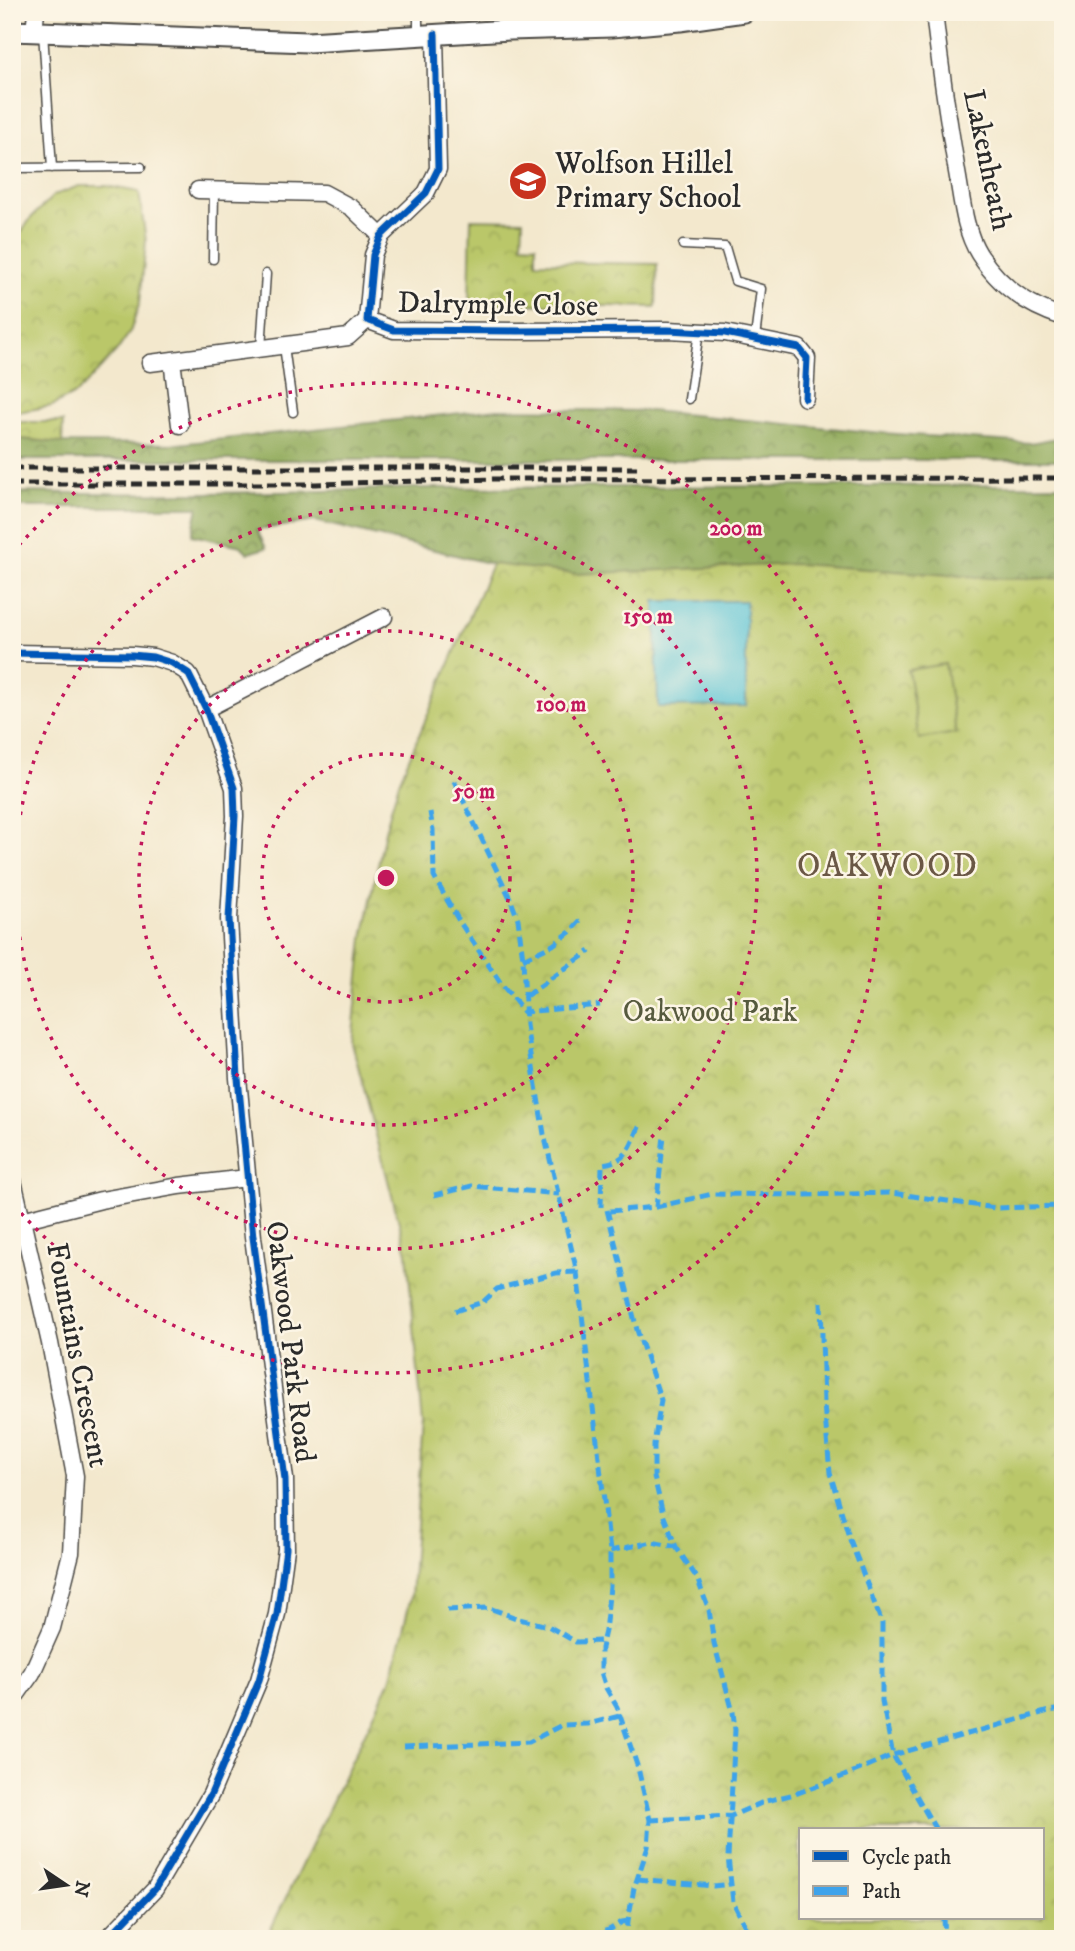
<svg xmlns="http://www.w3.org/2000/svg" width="1075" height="1951" font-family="'IM FELL DW Pica',serif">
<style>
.forest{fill:url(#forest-crowns);stroke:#5f6c44;stroke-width:2}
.park{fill:url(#park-crowns);stroke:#72794a;stroke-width:2;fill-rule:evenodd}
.garden{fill:#bac769;stroke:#72794a;stroke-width:2}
.water{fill:#5bc4d6;stroke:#437880;stroke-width:2}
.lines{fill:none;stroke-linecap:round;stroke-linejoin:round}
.service-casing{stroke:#494743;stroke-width:11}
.minor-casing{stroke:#494743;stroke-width:19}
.tertiary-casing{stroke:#494743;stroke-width:23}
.service{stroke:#fff;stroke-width:8}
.minor{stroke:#fff;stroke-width:16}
.tertiary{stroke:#fff;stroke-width:19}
.rail{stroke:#2b2b2b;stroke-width:5;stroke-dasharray:10 5;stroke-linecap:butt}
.quiet{stroke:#3ea3eb;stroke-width:5;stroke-dasharray:10 5;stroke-linecap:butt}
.cycleway-casing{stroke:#fcf5e5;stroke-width:11}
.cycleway{stroke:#0057b8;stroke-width:7}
.ring{fill:none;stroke:#c2185b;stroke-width:3.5;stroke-dasharray:3.5 7}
.labels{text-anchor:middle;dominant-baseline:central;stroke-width:5;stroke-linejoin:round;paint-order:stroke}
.street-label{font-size:30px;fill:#2b2b2b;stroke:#fcf5e5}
.poi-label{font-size:30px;fill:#2b2b2b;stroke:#fcf5e5;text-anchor:start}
.park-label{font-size:30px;fill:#565a3e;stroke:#fcf5e5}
.quarter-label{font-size:33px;letter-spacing:2px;fill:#6a5745;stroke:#fcf5e5}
.centre{fill:#c2185b;stroke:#fcf5e5;stroke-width:3.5}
.ring-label{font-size:21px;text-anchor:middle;font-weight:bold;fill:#c2185b;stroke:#fcf5e5;stroke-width:5;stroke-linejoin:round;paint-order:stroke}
</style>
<defs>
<pattern id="forest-crowns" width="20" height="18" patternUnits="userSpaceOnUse" patternTransform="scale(1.75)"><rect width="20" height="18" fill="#93ac5d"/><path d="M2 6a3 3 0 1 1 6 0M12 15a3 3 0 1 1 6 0" fill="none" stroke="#788c4d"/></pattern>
<pattern id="park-crowns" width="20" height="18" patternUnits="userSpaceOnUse" patternTransform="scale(1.75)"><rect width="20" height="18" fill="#bac769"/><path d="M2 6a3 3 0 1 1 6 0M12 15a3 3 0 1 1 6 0" fill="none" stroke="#a0ab5b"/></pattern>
</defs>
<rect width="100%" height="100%" fill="#fcf5e5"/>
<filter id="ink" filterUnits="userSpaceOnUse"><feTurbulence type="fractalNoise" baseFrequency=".0143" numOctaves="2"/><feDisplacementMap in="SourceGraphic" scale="14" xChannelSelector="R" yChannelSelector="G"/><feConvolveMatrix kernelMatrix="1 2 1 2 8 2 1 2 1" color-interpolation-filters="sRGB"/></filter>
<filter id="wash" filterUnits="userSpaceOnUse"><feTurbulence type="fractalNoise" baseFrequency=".00686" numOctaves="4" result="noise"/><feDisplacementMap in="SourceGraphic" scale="28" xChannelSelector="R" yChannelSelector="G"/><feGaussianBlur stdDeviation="1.57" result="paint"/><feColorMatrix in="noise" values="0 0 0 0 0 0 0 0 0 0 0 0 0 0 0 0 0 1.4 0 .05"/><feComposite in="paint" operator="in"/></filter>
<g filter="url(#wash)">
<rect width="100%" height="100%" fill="#f3e8cd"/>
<path class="forest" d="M498 409 650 411 882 433 1030 443 1063 437V460H12V438L62 443 178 444Z
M1063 485V578L1004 579 796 564 578 574 492 564 315 521 257 530 266 548 248 553 241 546 192 535 198 507H17L16 517H12V492C148 495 284 493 419 488Z"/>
<path class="park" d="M79 186H106L139 192 146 241 140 302 130 332 116 352 77 393 52 406 18 412 12 409V246L31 218 54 195Z
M471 219 523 220 522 244 536 245V262L657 264 656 307 469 303Z
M12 419 20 422H63L62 443 12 438Z
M492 564 578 574 796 564 1004 579 1063 578V1939H266L390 1681 411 1597 423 1424 407 1253 352 1043 363 938 385 831 399 782ZM800 1830H1042V1918H800Z"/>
<path class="garden" d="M945 664 956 733 919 739 908 670Z"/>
<path class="water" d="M655 601H746V706L658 707Z"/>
</g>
<g filter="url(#ink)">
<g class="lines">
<defs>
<path id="service" d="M418 12V35
M43 32 52 168
M12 168 141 167
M683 245 725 247 735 281 761 289 755 338
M213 259 214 190
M284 346 293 412
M261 349 266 274
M689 399 699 332"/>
<path id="minor" d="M934 12C940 66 948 119 957 172 962 199 964 230 979 254 999 286 1028 306 1063 317
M510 30 511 12
M34 31 36 12
M435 34 438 169 426 193 381 236 373 255 367 320 394 330 518 331 668 330 725 333 799 348 807 358 805 398
M198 190 324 193 352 208 381 236
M172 360 180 425
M150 363 348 337 367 320
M12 653 132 655 153 657 172 663 188 673 206 709 234 788 235 816 229 919 238 1078 253 1237 285 1479 286 1549 277 1614 259 1680 211 1794 155 1889 107 1939
M206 709 384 617
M12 1176 50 1343 75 1476 71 1553 52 1628 32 1673 12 1701
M22 1220 101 1200 179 1186 247 1178"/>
<path id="tertiary" d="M12 31 308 42 510 30 612 27 680 21 744 12"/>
</defs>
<use href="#service" class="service-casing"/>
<use href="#minor" class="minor-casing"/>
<use href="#tertiary" class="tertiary-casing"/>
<use href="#service" class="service"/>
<use href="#minor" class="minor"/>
<use href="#tertiary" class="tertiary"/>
<path class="rail" d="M12 468H642
M12 484H316L496 479 1063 478"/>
<path class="quiet" d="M454 781 510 898 518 919 523 959 526 1025 544 1134 577 1272 610 1551V1587L605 1631 601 1648V1672L606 1688 617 1707 638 1768 650 1820 648 1847 634 1888 628 1921 627 1939
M430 812 433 830 434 877 459 921 500 982 524 1012 600 1005
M523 959 553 945 570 932 583 917
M526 996 590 951
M434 1195 472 1186 559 1194
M601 1207 602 1164C630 1161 630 1145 641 1123
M656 1207 712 1194 802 1195 892 1193 995 1208 1063 1206
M607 1210 637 1330 661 1400 654 1445V1477L663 1514 676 1547 697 1578 709 1610 714 1643 733 1712 735 1730 728 1857 733 1902 752 1939
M610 1211 656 1207 664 1136
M821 1302 824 1404 830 1473 849 1537 882 1623V1701L893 1755 936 1830
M455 1311 483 1302 497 1289 556 1273 577 1272
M610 1551 652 1542 676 1547
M447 1610 489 1608 519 1619 548 1626 576 1642 603 1641
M404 1747 529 1742 562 1725 588 1724 620 1716
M650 1820 731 1816 766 1801 795 1794 844 1776 893 1755 1049 1711 1063 1709
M638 1879 713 1886 731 1884
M944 1918 945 1939
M500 1939 531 1936 589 1935 609 1930 622 1922 628 1921"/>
<defs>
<path id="cycleway" d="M435 34 438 169 426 193 381 236 373 255 367 320 394 330 518 331 668 330 725 333 799 348 807 358 805 398
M12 653 132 655 153 657 172 663 188 673 206 709 234 788 235 816 229 919 238 1078 253 1237 285 1479 286 1549 277 1614 259 1680 211 1794 155 1889 107 1939"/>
</defs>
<use href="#cycleway" class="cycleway-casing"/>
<use href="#cycleway" class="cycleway"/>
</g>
</g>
<g class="ring">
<circle cx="386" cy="878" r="124"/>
<circle cx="386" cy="878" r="247"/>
<circle cx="386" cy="878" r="371"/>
<path d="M12 553A495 495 0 1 1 12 1203"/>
</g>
<defs>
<symbol id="school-disc" viewBox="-11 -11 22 22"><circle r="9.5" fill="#c8321e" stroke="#fcf5e5"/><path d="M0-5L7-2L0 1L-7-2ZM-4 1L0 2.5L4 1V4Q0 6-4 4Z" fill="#fff"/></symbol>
</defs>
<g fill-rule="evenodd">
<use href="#school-disc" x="506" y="159" width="44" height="44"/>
</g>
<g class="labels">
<g class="street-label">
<text transform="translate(987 160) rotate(78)">Lakenheath</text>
<text transform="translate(498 305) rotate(1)">Dalrymple Close</text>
<text transform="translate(290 1342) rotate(83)">Oakwood Park Road</text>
<text transform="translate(77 1355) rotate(79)">Fountains Crescent</text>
</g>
<g class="poi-label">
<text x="555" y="164">Wolfson Hillel<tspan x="555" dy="34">Primary School</tspan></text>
</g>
<g class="park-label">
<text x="710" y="1012">Oakwood Park</text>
</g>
<g class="quarter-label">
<text x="888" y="866">OAKWOOD</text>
</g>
</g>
<circle cx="386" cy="878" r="10" class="centre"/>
<g class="ring-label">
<text x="736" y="535">200 m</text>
<text x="648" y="623">150 m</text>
<text x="561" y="711">100 m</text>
<text x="474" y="798">50 m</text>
</g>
<rect width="1075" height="1951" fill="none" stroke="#fcf5e5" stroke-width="42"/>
<rect x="799" y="1828" width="245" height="91" fill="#fcf5e5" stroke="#a8a49b" stroke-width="2"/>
<rect x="813" y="1851" width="35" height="10" fill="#0057b8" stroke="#a8a49b" stroke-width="2"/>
<text x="862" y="1864" font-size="21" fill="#2b2b2b">Cycle path</text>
<rect x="813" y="1886" width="35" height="10" fill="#3ea3eb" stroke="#a8a49b" stroke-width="2"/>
<text x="862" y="1898" font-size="21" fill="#2b2b2b">Path</text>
<g transform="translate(66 1885) rotate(103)" stroke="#fcf5e5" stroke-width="5" paint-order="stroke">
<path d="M0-5L12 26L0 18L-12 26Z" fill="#2b2b2b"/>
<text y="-10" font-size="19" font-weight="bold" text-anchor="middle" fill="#2b2b2b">N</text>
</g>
</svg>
